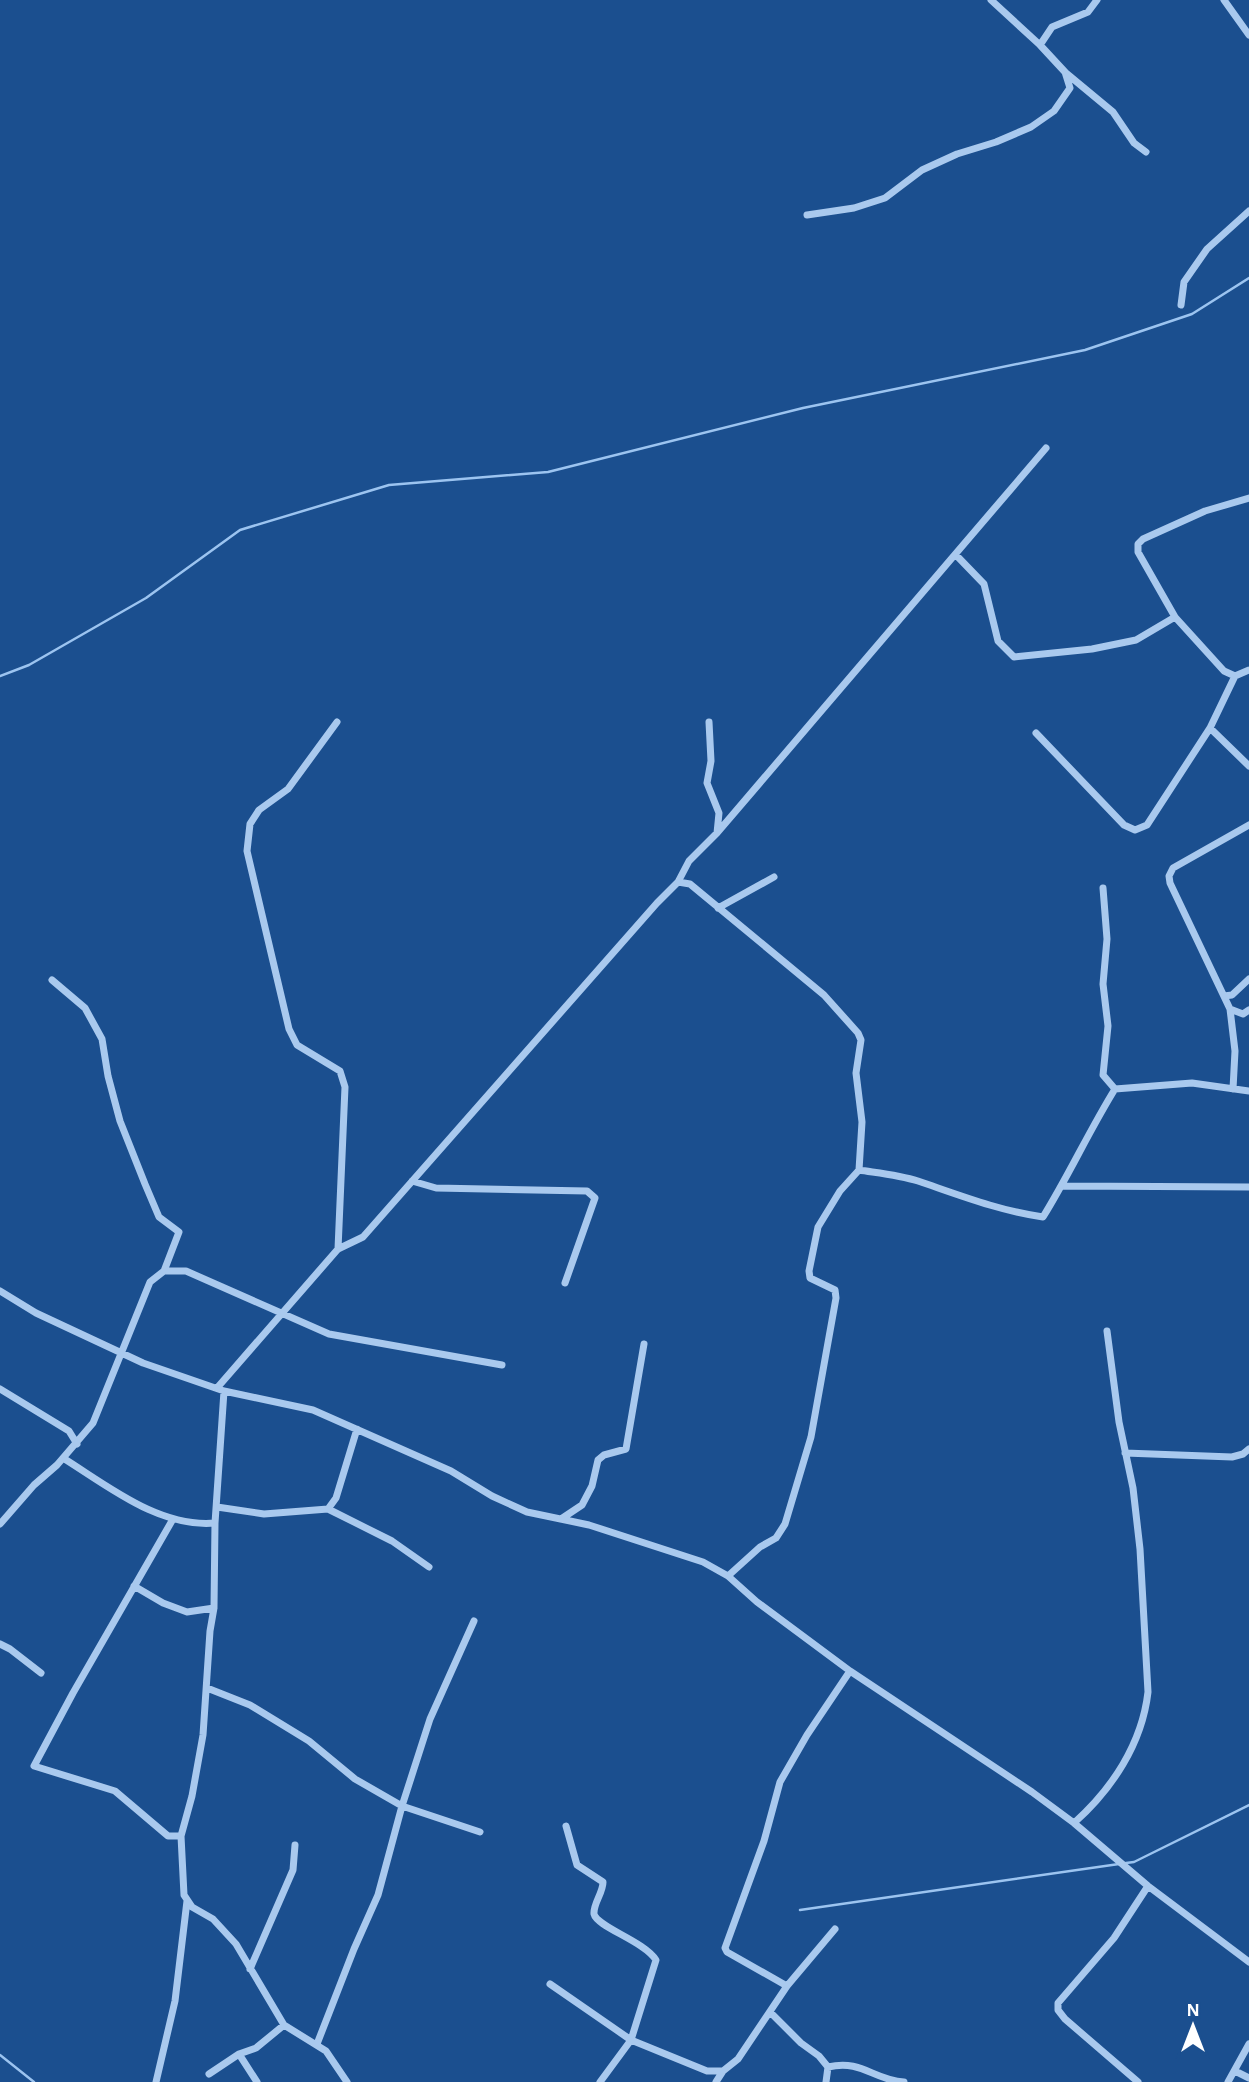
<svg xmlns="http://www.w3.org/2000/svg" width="1249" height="2082" font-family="'Alegreya Sans',sans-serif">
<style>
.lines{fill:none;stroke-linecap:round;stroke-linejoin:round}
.stream{stroke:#9cc4f0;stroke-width:2.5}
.minor{stroke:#a9c9ee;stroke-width:7}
</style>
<rect width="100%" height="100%" fill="#1b4f8f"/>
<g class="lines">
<path class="stream" d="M0 676 29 665 146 598 240 530 389 485 548 472 803 408 1085 350 1192 314 1249 278
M1126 1863 1134 1862 1249 1805
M800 1910 1119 1864
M0 2055 34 2082"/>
<path class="minor" d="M991 0 1040 45 1052 27 1088 12 1097 0
M1224 0 1249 35
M1066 73 1113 112 1134 143 1146 152
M807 215 854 208 885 198 922 170 957 154 996 142 1031 127 1054 111 1070 88 1065 72 1040 45
M1181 305 1184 282 1207 249 1249 211
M956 555 984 584 998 641 1014 657 1092 649 1136 640 1175 617
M1235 676 1224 671 1175 617 1138 552V544L1143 539 1205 511 1249 498
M337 722 288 789 259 810 250 824 247 851 289 1029 297 1045 340 1071 345 1087 338 1249
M709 722 711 761 707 783 719 813 717 833
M1210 728 1249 766
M1036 733 1124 825 1135 830 1147 825 1210 728 1235 676 1249 670
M1249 825 1173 868 1169 876 1170 883 1230 1009 1243 1014 1249 1010
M678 882 689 861 717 833 1046 448
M1103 888 1107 939 1103 984 1108 1026 1103 1075 1115 1089
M718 908 774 877
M52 980 85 1008 102 1039 108 1076 120 1121 145 1184 159 1217 179 1232 164 1271
M1224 996 1232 995 1249 979
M1230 1009 1235 1051 1233 1089
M1115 1089 1192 1083 1249 1091
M859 1170C878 1173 899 1175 918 1181 959 1195 1000 1211 1043 1217 1069 1175 1089 1131 1115 1089
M412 1181 436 1188 587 1191 595 1198 565 1283
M1063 1186 1249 1187
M0 1291 36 1313 143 1363 224 1391 313 1410 451 1471 492 1496 527 1512 589 1525 703 1562 728 1576 757 1602 850 1671 1032 1792 1074 1823 1148 1886 1249 1962
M217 1388 338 1249 363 1237 657 903 678 882 690 884 824 995 858 1033 861 1040 856 1073 862 1122 859 1170 840 1191 818 1227 809 1271 810 1278 835 1290 836 1298 811 1437 785 1524 776 1538 760 1547 728 1576
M0 1389 69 1431 77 1444
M224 1391 215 1523 214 1608 210 1631 203 1735 192 1796 181 1836 184 1895 192 1907 213 1919 236 1944 284 2025 326 2051 347 2082
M1125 1453 1232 1457 1243 1454 1249 1449
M63 1458C108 1486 159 1528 215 1523
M217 1507 264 1514 328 1509 336 1498 357 1429
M328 1509 392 1541 429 1567
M173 1519 73 1693 34 1766 115 1791 168 1836H181
M561 1519 582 1505 592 1486 598 1460 604 1455 626 1449 644 1344
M0 1524 34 1485 57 1465 93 1423 150 1282 164 1271H186L329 1334 502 1365
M134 1586 163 1603 187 1612 214 1608
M0 1644 10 1649 41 1673
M207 1688 250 1705 309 1741 355 1779 402 1806 480 1832
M1074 1823C1112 1789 1142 1744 1148 1692L1140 1549 1133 1488 1119 1422 1107 1331
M250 1969 293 1870 295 1845
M550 1984 631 2040 656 1960C644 1941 597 1927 594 1914 593 1904 603 1893 603 1882L577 1865 566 1826
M787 1986 727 1952 725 1948 764 1841 780 1782 807 1735 850 1671
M770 2012 801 2043 819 2056 828 2067 826 2082
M317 2044 354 1949 378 1895 402 1806 430 1719 474 1621
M239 2054 257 2082
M828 2067C862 2059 873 2080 904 2082
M1235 2071 1249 2078
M209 2074 239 2054 256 2048 284 2025
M156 2082 175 2001 187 1901
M600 2082 631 2040 707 2071H723L738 2059 787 1986 835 1929
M716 2082 723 2071
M1138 2082 1065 2019 1058 2010V2003L1114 1938 1148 1886
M1228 2082 1249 2044"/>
</g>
<g transform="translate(1193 2026)" stroke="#1b4f8f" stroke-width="5" paint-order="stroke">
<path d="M0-5L12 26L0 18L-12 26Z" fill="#ffffff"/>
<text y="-10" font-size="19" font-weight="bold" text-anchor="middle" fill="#ffffff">N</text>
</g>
</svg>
